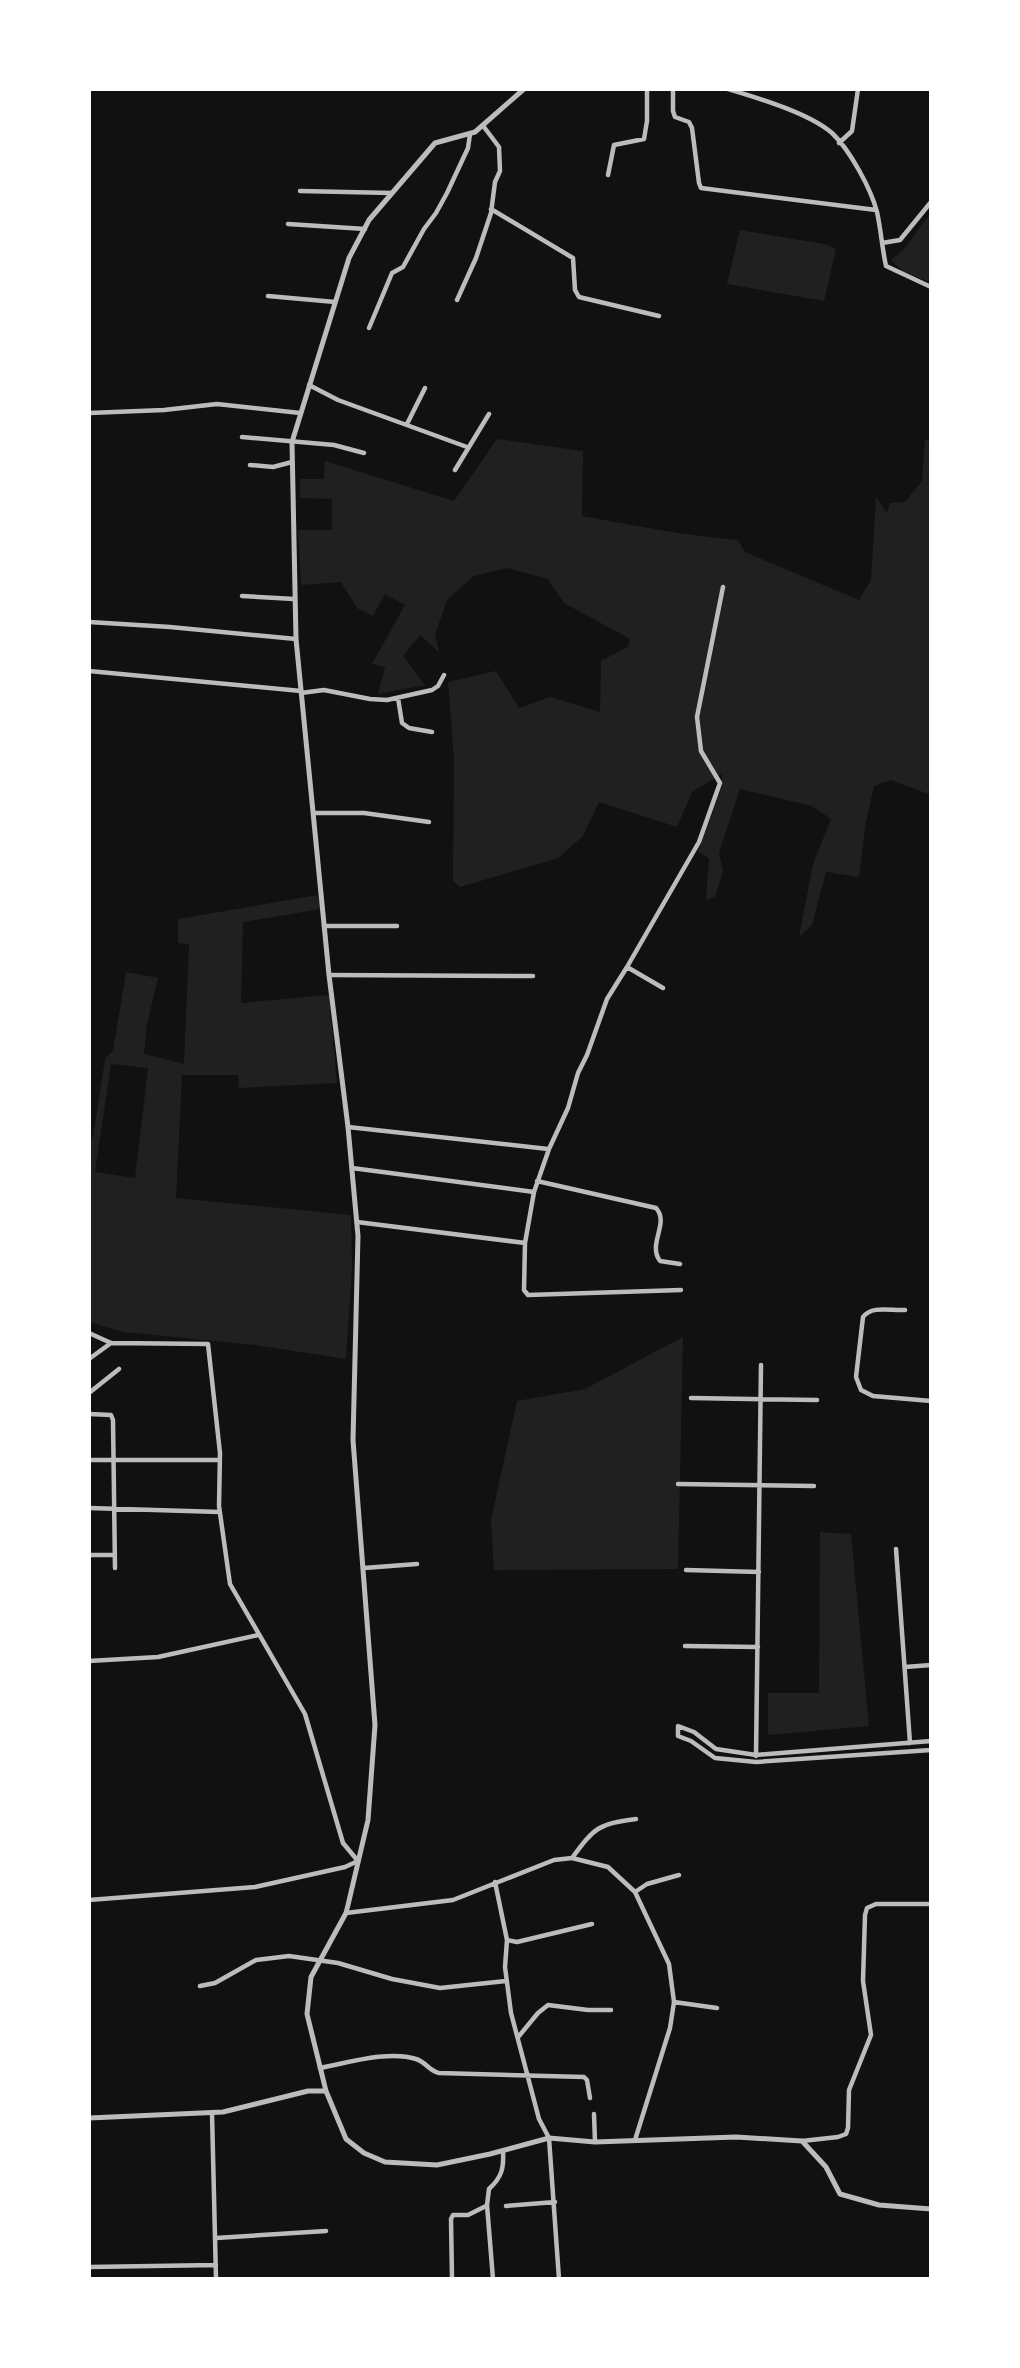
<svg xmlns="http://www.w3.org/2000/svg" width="1020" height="2368" font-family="'Noto Serif',serif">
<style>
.green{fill:#202020;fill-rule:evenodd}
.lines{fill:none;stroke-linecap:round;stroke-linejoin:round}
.minor{stroke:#bcbcbc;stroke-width:4.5}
.tertiary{stroke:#bcbcbc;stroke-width:5}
</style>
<rect width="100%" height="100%" fill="#111"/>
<path class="green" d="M931 213V283L903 271 891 260 903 250Z
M740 230 824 244 836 249 824 301 727 284Z
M497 439 583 451 582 516C634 525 685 536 738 540L745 552 859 600 871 580 876 497 887 513 890 503 905 502 922 481 925 439 931 441V795L891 780 874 786 865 827 859 877 826 872 812 925 799 937 813 864 831 819 812 806 740 789 719 853 723 871 715 897 706 900 709 858 698 852 722 787V774L692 792 677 827 599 802 583 836 558 858 460 887 453 881 454 759 448 682 496 671 519 708 550 697 600 712 601 661 628 647 630 639 564 603 548 579 507 568 474 576 447 600 435 635 439 652 420 635 403 656 425 685 378 694 385 667 372 664 405 605 385 594 373 616 357 608 341 582 301 585 298 530H332V499L300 498V479H324L325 461 454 501Z
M318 895 320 909 243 922 241 1003 329 995 337 1083 239 1088 238 1075H182L176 1198 351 1215 352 1267 346 1359 255 1345 123 1332 89 1322V1137H93L105 1059 113 1051 126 972 158 978 147 1024 144 1054 184 1064 189 945 178 943V919ZM111 1064 148 1068 135 1178 95 1172Z
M683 1337 678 1569 494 1570 491 1520 517 1401 585 1389Z
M820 1532 851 1534 869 1726 768 1735V1693H819Z"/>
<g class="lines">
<path class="minor" d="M673 89V111L675 117 689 122 692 128 699 183 701 188 876 210
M728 89C758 98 809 113 832 133 850 150 871 189 877 212 881 230 882 248 886 266L931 287
M839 143 852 131 858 89
M608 175 614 145 644 139 647 121V89
M300 191 392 193
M491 209 573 258 575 290 579 297 659 316
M288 224 365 229
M882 243 900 240 931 202
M268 296 335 302
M457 300 476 258 491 213 495 182 500 171 499 147 484 127
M369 328 392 273 403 267 424 229 436 213 447 193 468 148 470 134
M309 385 338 400 467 447
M89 413 164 410 217 404 300 413
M407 424 425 388
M242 437 334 445 364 453
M250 465 273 467 292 462
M455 470 489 414
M242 596 294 599
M89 622 170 627 296 639
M89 671 301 691
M301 693 324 690 370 699 387 700 432 690 438 686 444 675
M398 698 402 723 409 728 432 732
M314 813H364L429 822
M324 926H397
M627 967 663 988
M329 975 533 976
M348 1127 548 1149
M352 1168 534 1192
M537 1181 656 1208C670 1223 647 1244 660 1261L680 1264
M357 1222 525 1243
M681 1290 528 1295 524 1290 525 1243 534 1192 549 1149 568 1108 578 1073 587 1055 607 999 627 967 699 842 720 783 701 751 697 717 723 587
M905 1310C891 1311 872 1305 863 1317L856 1377 861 1390 873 1396 931 1401
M89 1333 111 1343 208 1344 220 1453 219 1506 230 1584 305 1714 343 1843 358 1861 345 1867 255 1887 89 1900
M89 1359 111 1343
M89 1393 119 1369
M691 1398 817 1400
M89 1414 111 1415 113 1420 115 1568
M89 1460H220
M678 1484 814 1486
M89 1508 220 1512
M896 1549 910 1743
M89 1555H115
M364 1568 417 1564
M686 1570 759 1572
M685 1646 758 1647
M89 1661 158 1657 258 1635
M905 1667 931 1665
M931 1741 756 1755 716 1749 694 1732 678 1726V1736L691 1741 715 1758 756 1762 931 1750
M756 1756 761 1365
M572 1858C595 1827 598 1824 636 1819
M495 1882 507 1940 505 1967 511 2013 539 2119 549 2138 559 2279
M635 1892 647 1884 679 1875
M346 1913 453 1900 554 1860 572 1858 608 1867 635 1892 669 1964 674 2002 670 2028 635 2140
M507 1940 517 1942 592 1924
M200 1986 215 1983 256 1960 289 1956 338 1963 392 1979 440 1988 506 1981
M674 2002 717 2008
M519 2036 538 2013 548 2005 588 2010H611
M320 2068C347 2063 389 2050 416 2059 426 2062 429 2071 439 2073L584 2077 587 2080 590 2098
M212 2113 216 2279
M594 2114 595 2142
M802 2141 838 2137 846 2134 848 2128 849 2090 871 2035 863 1981 865 1915 867 1908 876 1904H931
M506 2206 555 2202
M216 2238 326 2231
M89 2267 216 2265
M452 2279 451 2219 453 2215H468L486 2206
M493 2279 487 2205 489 2189C502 2177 504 2168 503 2151"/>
<path class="tertiary" d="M524 89 475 132 435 143 369 220 349 258 292 442 296 639 329 975 348 1127 358 1236 353 1440 375 1725 368 1820 348 1905 346 1913 311 1977 307 2014 326 2091 346 2139 364 2153 385 2162 437 2165 490 2154 549 2138 595 2142 736 2137 802 2141 826 2167 840 2194 879 2205 931 2209
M89 2118 223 2112 308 2091H326"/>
</g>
<rect width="1020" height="2368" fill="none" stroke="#ffffff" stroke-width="182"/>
</svg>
